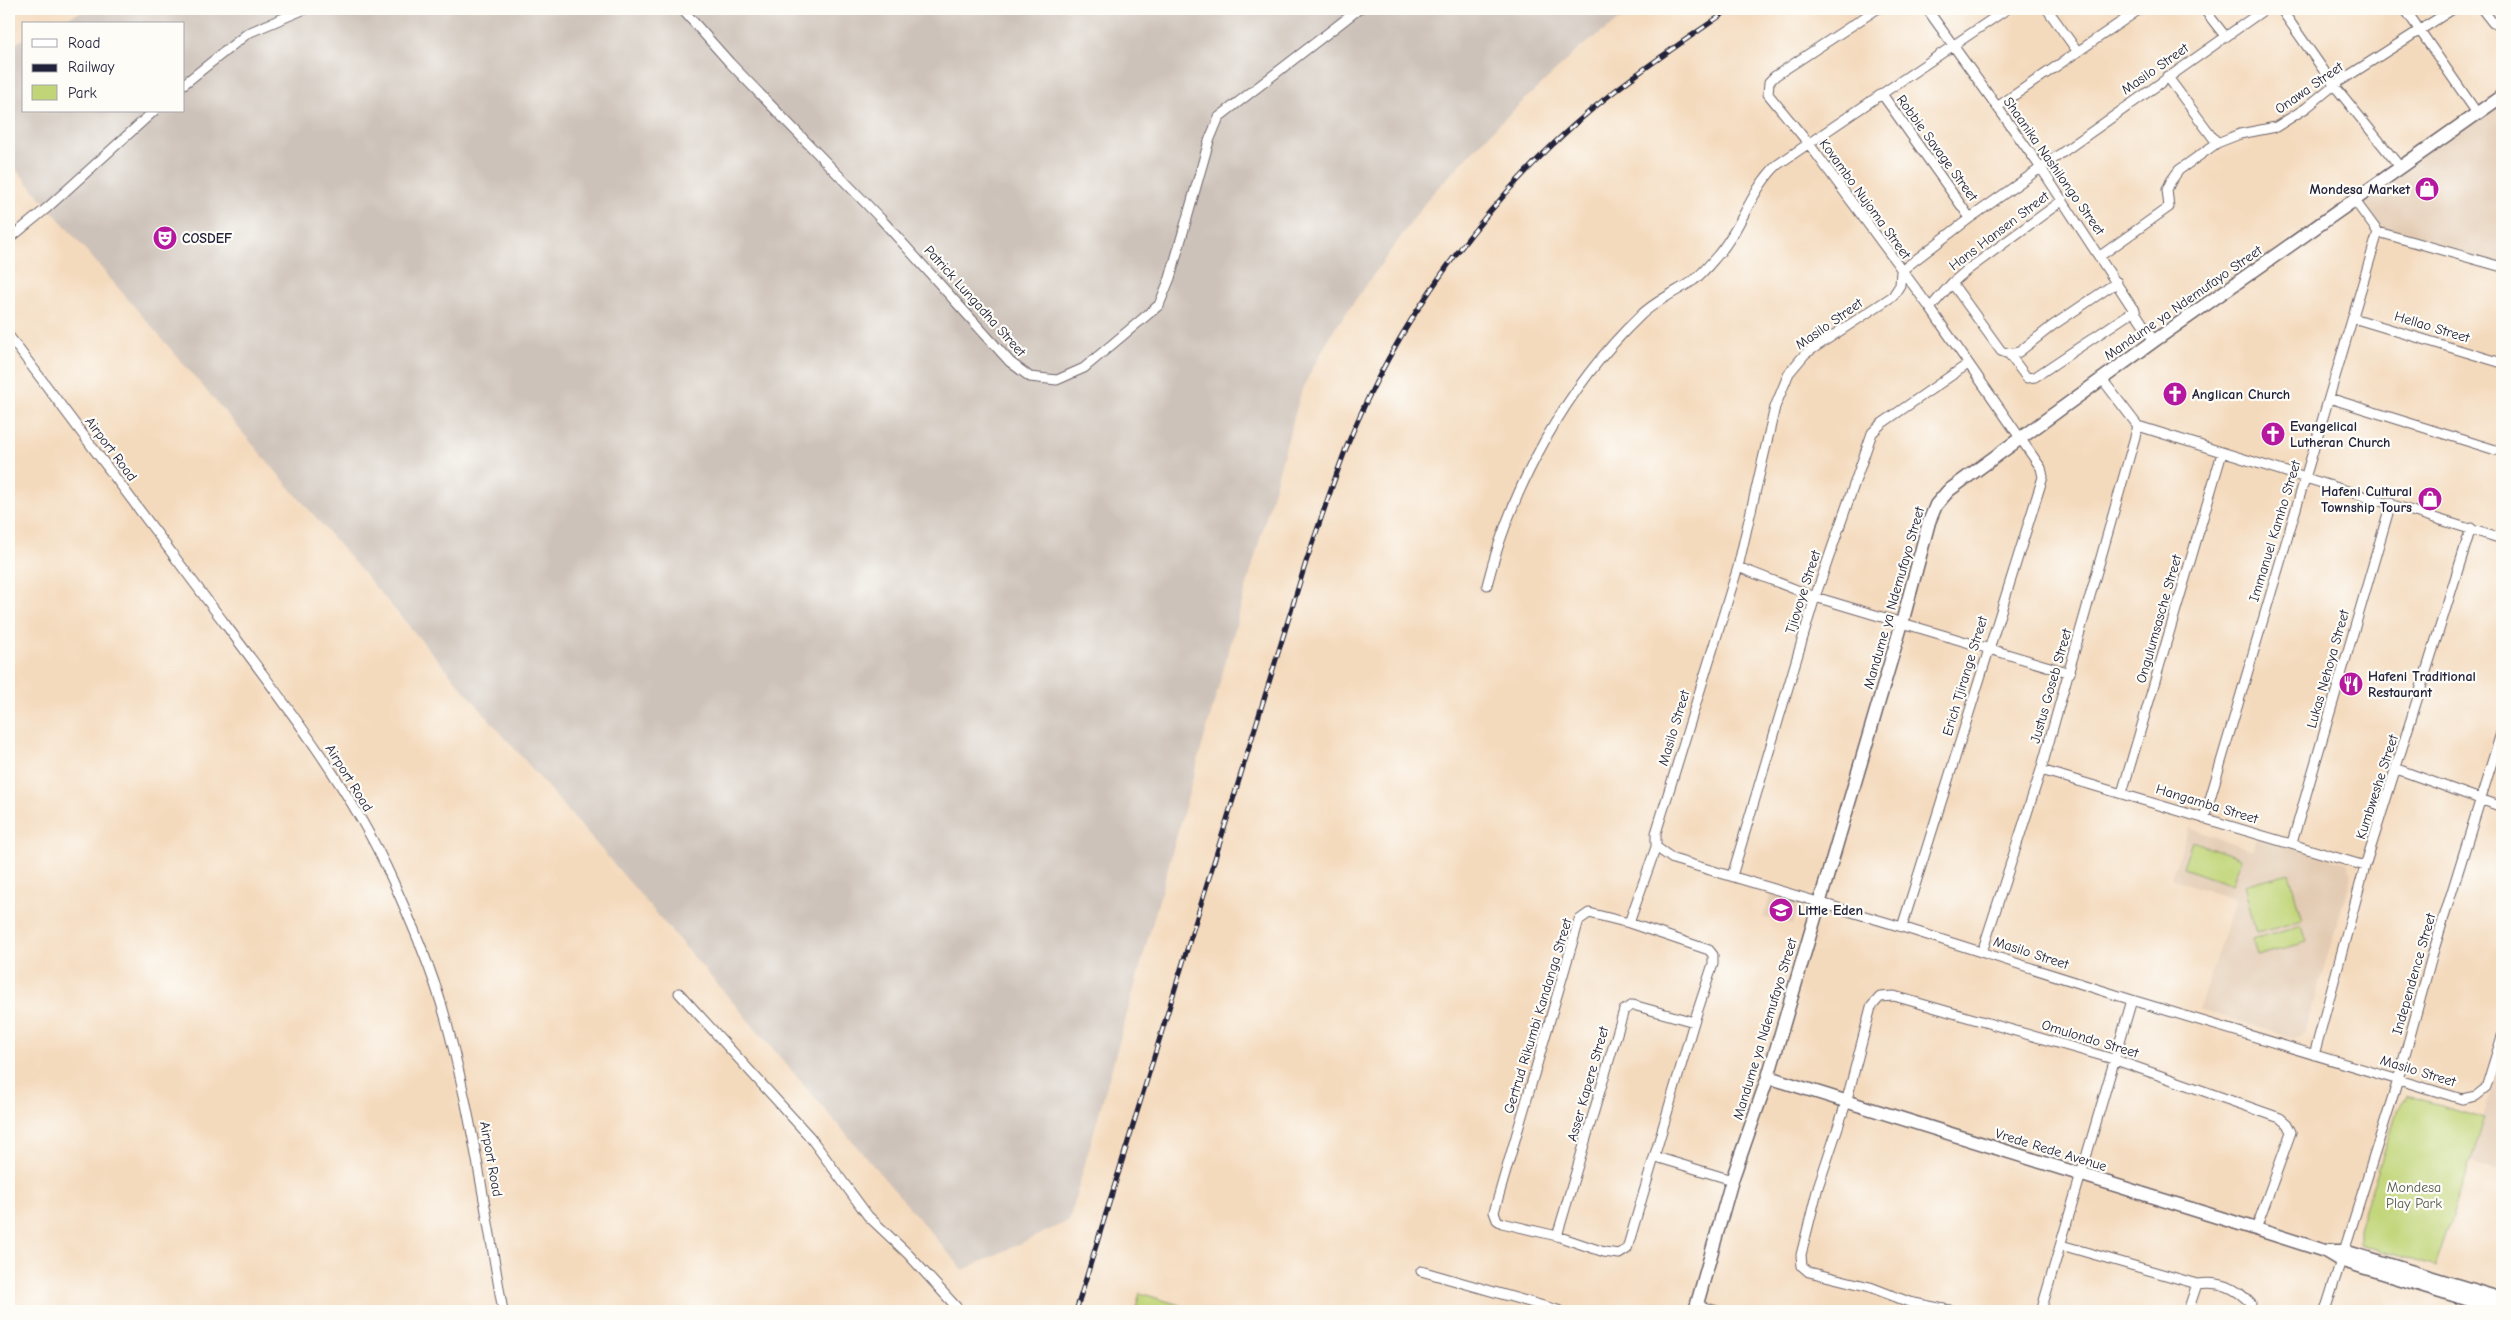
<svg xmlns="http://www.w3.org/2000/svg" width="2511" height="1320" font-family="'Comic Neue',sans-serif">
<style>
.built{fill:#e3cbb3}
.industrial{fill:#cdc2b9}
.green{fill:#c1d578;stroke:#727c5a}
.lines{fill:none;stroke-linecap:round;stroke-linejoin:round}
.street-casing{stroke:#6c6268;stroke-width:11}
.secondary-casing{stroke:#6c6268;stroke-width:15}
.street{stroke:#fff;stroke-width:9}
.secondary{stroke:#fff;stroke-width:12}
.rail-casing{stroke:#22223b;stroke-width:5}
.rail{stroke:#fdfcf7;stroke-width:3;stroke-dasharray:9;stroke-linecap:butt}
.labels{text-anchor:middle;dominant-baseline:central;stroke-width:4.5;stroke-linejoin:round;paint-order:stroke}
.street-label{font-size:14px;fill:#22223b;stroke:#fdfcf7}
.poi-label{font-size:14px;font-weight:bold;fill:#22223b;stroke:#fdfcf7;text-anchor:start}
.park-label{font-size:14px;fill:#52584d;stroke:#fdfcf7}
</style>
<rect width="100%" height="100%" fill="#fdfcf7"/>
<filter id="ink" filterUnits="userSpaceOnUse"><feTurbulence type="fractalNoise" baseFrequency=".02" numOctaves="2"/><feDisplacementMap in="SourceGraphic" scale="10" xChannelSelector="R" yChannelSelector="G"/><feConvolveMatrix kernelMatrix="1 2 1 2 8 2 1 2 1" color-interpolation-filters="sRGB"/></filter>
<filter id="wash" filterUnits="userSpaceOnUse"><feTurbulence type="fractalNoise" baseFrequency=".0096" numOctaves="4" result="noise"/><feDisplacementMap in="SourceGraphic" scale="20" xChannelSelector="R" yChannelSelector="G"/><feGaussianBlur stdDeviation="1.12" result="paint"/><feColorMatrix in="noise" values="0 0 0 0 0 0 0 0 0 0 0 0 0 0 0 0 0 1.4 0 .05"/><feComposite in="paint" operator="in"/></filter>
<g filter="url(#wash)">
<rect width="100%" height="100%" fill="#f4dabd"/>
<path class="built" d="M2502 96V267L2378 232 2355 201Z
M2189 828 2252 850 2257 837 2347 863 2352 874 2304 1034 2293 1038 2199 1009 2235 900 2171 878Z
M1771 894 1799 904 1793 925 1763 917Z
M2502 1059V1172L2470 1163Z"/>
<path class="industrial" d="M87 9H1635L1580 48 1497 126 1430 196 1331 334 1302 389 1069 1221 963 1270 9 161V46L24 39V111H184V24H55Z"/>
<path class="green" d="M2192 841 2241 858 2232 885 2183 868Z
M2289 873 2302 921 2256 933 2244 885Z
M2302 926 2307 942 2257 956 2252 940Z
M2406 1095 2485 1118 2435 1267 2359 1244V1228L2398 1109Z
M1140 1293 1199 1311H1135Z"/>
</g>
<g filter="url(#ink)">
<g class="lines">
<defs>
<path id="street" d="M682 9 730 63 881 219 1010 362 1030 377 1057 380 1084 368 1159 305 1170 278 1209 141 1219 117 1359 9
M1877 9 1775 76 1769 82 1768 94 1809 144 1930 308 2041 468 2043 477 1902 927
M1927 9 2041 168 2154 341
M2047 9 2078 52
M2204 9 2225 36
M2265 9 1970 218 1901 271 1900 285 1893 296 1805 354 1789 373 1775 407 1738 567 1656 833V847L1673 859 1902 927 2132 1000 2462 1099 2476 1096 2486 1088 2502 1036
M2281 9 2334 85 2400 167
M2405 9 2477 113
M2482 9 2493 23 2502 25
M2167 76 2217 143
M184 84 248 33 305 9
M1882 94 1970 218
M1997 107 2140 9
M2378 232 2502 267
M9 239 47 208 154 111
M2100 256 2169 207 2167 190 2171 181 2179 170 2217 143 2240 134 2276 127 2306 108 2334 85 2453 9
M1952 283 2001 351 2009 354 2019 352 2052 326 2117 282
M1930 308 1952 283 1966 271 2063 200
M2353 318 2502 363
M9 336C74 424 140 512 207 600 271 685 348 782 392 879 412 924 433 972 446 1020 472 1116 486 1214 503 1311
M2009 354 2027 378 2035 377 2135 310
M2102 379 2138 426 2502 539
M2329 398 2502 452
M1738 567 1815 597 2070 673
M1487 585C1512 486 1566 387 1640 316 1655 301 1676 292 1694 280 1702 274 1710 264 1717 256 1742 228 1750 191 1777 165L2007 9
M2397 769 2502 807
M2041 770 2365 866
M2122 793 2222 453
M2204 819 2378 232 2355 201
M2292 843 2391 503
M1732 876 1815 597 1872 433 1881 424 1968 364
M1589 913 1629 923 1709 950 1713 955V964L1694 1022 1627 1249 1619 1254 1604 1252 1557 1236 1502 1223 1497 1220 1494 1212 1579 920Z
M1629 923 1656 847
M1982 952 2041 770 2138 426
M679 993 810 1137 868 1216 908 1254 960 1311
M2314 1055 2365 866 2471 528
M1656 1157 1732 1180
M1557 1236 1624 1010 1633 1005 1694 1022
M2061 1245 2197 1284C2220 1281 2236 1287 2251 1304L2249 1311
M1421 1271 1561 1311
M1697 1305 1717 1311
M1954 1311 1909 1302 1870 1287 1809 1272 1802 1266 1801 1255 1818 1187 1846 1103 1871 1007 1880 997 1894 996 2113 1059 2280 1118 2287 1124 2291 1132 2256 1229
M2041 1311 2132 1000
M2188 1311 2197 1284
M2325 1311 2398 1080 2432 956 2502 730"/>
<path id="secondary" d="M1768 1077 2256 1229 2325 1251 2340 1260 2502 1310
M2325 1251H2344L2502 1299
M1695 1311 1732 1180 1768 1077 1902 623 1929 522 1936 505 1948 491 2154 341 2502 96"/>
</defs>
<use href="#street" class="street-casing"/>
<use href="#secondary" class="secondary-casing"/>
<use href="#street" class="street"/>
<use href="#secondary" class="secondary"/>
<defs>
<path id="rail" d="M1076 1311 1306 562C1319 525 1331 488 1345 451 1394 325 1486 199 1590 111 1634 74 1683 42 1730 9"/>
</defs>
<use href="#rail" class="rail-casing"/>
<use href="#rail" class="rail"/>
</g>
</g>
<defs>
<symbol id="shop-disc" viewBox="-11 -11 22 22"><circle r="9.5" fill="#b5179e" stroke="#fdfcf7"/><path d="M-5-2.5h2.3a2.7 3.5 0 0 1 5.4 0H5L5.5 6h-11ZM-1.5-2.5h3a1.5 2.3 0 0 0-3 0Z" fill="#fff"/></symbol>
<symbol id="theatre-disc" viewBox="-11 -11 22 22"><circle r="9.5" fill="#b5179e" stroke="#fdfcf7"/><path d="M-5-5.5Q0-4 5-5.5V0Q5 5 0 6Q-5 5-5 0ZM-3.3-2.5H-1v1.5H-3.3ZM1-2.5H3.3v1.5H1ZM-2.8 1Q0 5.5 2.8 1Z" fill="#fff"/></symbol>
<symbol id="church-disc" viewBox="-11 -11 22 22"><circle r="9.5" fill="#b5179e" stroke="#fdfcf7"/><path d="M-1.2-6h2.4v3.5h3.3v2.4h-3.3V6h-2.4V-.1h-3.3v-2.4h3.3Z" fill="#fff"/></symbol>
<symbol id="restaurant-disc" viewBox="-11 -11 22 22"><circle r="9.5" fill="#b5179e" stroke="#fdfcf7"/><path d="M-5-6h1v4h1v-4h1v4h1v-4h1v5L-1.5 .5V6h-2V.5L-5-1ZM5-6V6H3V1.5H1.5Q1.5-4 5-6Z" fill="#fff"/></symbol>
<symbol id="school-disc" viewBox="-11 -11 22 22"><circle r="9.5" fill="#b5179e" stroke="#fdfcf7"/><path d="M0-5L7-2L0 1L-7-2ZM-4 1L0 2.5L4 1V4Q0 6-4 4Z" fill="#fff"/></symbol>
</defs>
<g fill-rule="evenodd">
<use href="#shop-disc" x="2413" y="175" width="28" height="28"/>
<use href="#theatre-disc" x="151" y="224" width="28" height="28"/>
<use href="#church-disc" x="2161" y="380" width="28" height="28"/>
<use href="#church-disc" x="2259" y="420" width="28" height="28"/>
<use href="#shop-disc" x="2416" y="485" width="28" height="28"/>
<use href="#restaurant-disc" x="2337" y="670" width="28" height="28"/>
<use href="#school-disc" x="1767" y="896" width="28" height="28"/>
</g>
<g class="labels">
<g class="street-label">
<text transform="translate(2155 69) rotate(-35)">Masilo Street</text>
<text transform="translate(2309 88) rotate(-35)">Onawa Street</text>
<text transform="translate(1937 148) rotate(54)">Robbie Savage Street</text>
<text transform="translate(2054 166) rotate(55)">Shaanika Nashilongo Street</text>
<text transform="translate(1865 199) rotate(54)">Kovambo Nujoma Street</text>
<text transform="translate(1999 231) rotate(-37)">Hans Hansen Street</text>
<text transform="translate(975 301) rotate(48)">Patrick Lungadha Street</text>
<text transform="translate(2183 303) rotate(-35)">Mandume ya Ndemufayo Street</text>
<text transform="translate(1829 324) rotate(-35)">Masilo Street</text>
<text transform="translate(2432 327) rotate(17)">Hellao Street</text>
<text transform="translate(111 449) rotate(53)">Airport Road</text>
<text transform="translate(2275 531) rotate(-73)">Immanuel Kamho Street</text>
<text transform="translate(1803 592) rotate(-72)">Tjiovoye Street</text>
<text transform="translate(1894 598) rotate(-74)">Mandume ya Ndemufayo Street</text>
<text transform="translate(2159 619) rotate(-74)">Ongulumsasche Street</text>
<text transform="translate(2328 669) rotate(-74)">Lukas Nehoya Street</text>
<text transform="translate(1965 676) rotate(-73)">Erich Tjirange Street</text>
<text transform="translate(2051 686) rotate(-74)">Justus Goseb Street</text>
<text transform="translate(1674 728) rotate(-73)">Masilo Street</text>
<text transform="translate(349 778) rotate(58)">Airport Road</text>
<text transform="translate(2377 787) rotate(-72)">Kumbweshe Street</text>
<text transform="translate(2207 804) rotate(17)">Hangamba Street</text>
<text transform="translate(2031 953) rotate(18)">Masilo Street</text>
<text transform="translate(2414 974) rotate(-74)">Independence Street</text>
<text transform="translate(1538 1016) rotate(-73)">Gertrud Rikumbi Kandanga Street</text>
<text transform="translate(1765 1029) rotate(-73)">Mandume ya Ndemufayo Street</text>
<text transform="translate(2090 1039) rotate(17)">Omulondo Street</text>
<text transform="translate(2418 1071) rotate(17)">Masilo Street</text>
<text transform="translate(1588 1084) rotate(-74)">Asser Kapere Street</text>
<text transform="translate(2051 1150) rotate(17)">Vrede Rede Avenue</text>
<text transform="translate(491 1159) rotate(80)">Airport Road</text>
</g>
<g class="poi-label">
<text x="2410" y="189" text-anchor="end">Mondesa Market</text>
<text x="182" y="238">COSDEF</text>
<text x="2192" y="394">Anglican Church</text>
<text x="2290" y="426">Evangelical<tspan x="2290" dy="16">Lutheran Church</tspan></text>
<text x="2412" y="491" text-anchor="end">Hafeni Cultural<tspan x="2412" dy="16">Township Tours</tspan></text>
<text x="2368" y="676">Hafeni Traditional<tspan x="2368" dy="16">Restaurant</tspan></text>
<text x="1798" y="910">Little Eden</text>
</g>
<g class="park-label">
<text x="2414" y="1187">Mondesa<tspan x="2414" dy="16">Play Park</tspan></text>
</g>
</g>
<rect width="2511" height="1320" fill="none" stroke="#fdfcf7" stroke-width="30"/>
<rect x="22" y="22" width="162" height="90" fill="#fdfcf7" stroke="#a5a5ac"/>
<rect x="32" y="39" width="25" height="8" fill="#ffffff" stroke="#a5a5ac"/>
<text x="68" y="48" font-size="15" fill="#22223b">Road</text>
<rect x="32" y="64" width="25" height="8" fill="#22223b" stroke="#a5a5ac"/>
<text x="68" y="72" font-size="15" fill="#22223b">Railway</text>
<rect x="32" y="85" width="25" height="15" fill="#c1d578" stroke="#a5a5ac"/>
<text x="68" y="98" font-size="15" fill="#22223b">Park</text>
</svg>
